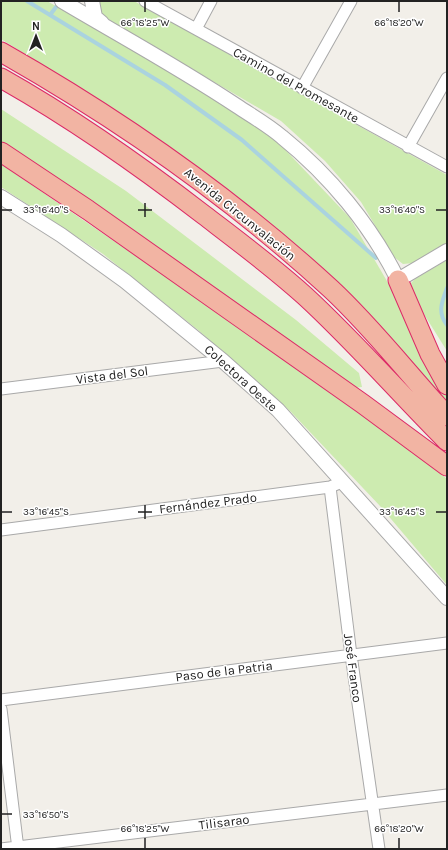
<svg xmlns="http://www.w3.org/2000/svg" width="448" height="850" font-family="Karla,sans-serif">
<style>
.grass{fill:#cdebb0}
.lines{fill:none;stroke-linecap:round;stroke-linejoin:round}
.stream{stroke:#aad3df;stroke-width:4}
.minor-casing{stroke:#a9a9a9;stroke-width:13}
.tertiary-casing{stroke:#a9a9a9;stroke-width:16}
.trunk-casing{stroke:#dc2a67;stroke-width:21}
.minor{stroke:#fff;stroke-width:11}
.tertiary{stroke:#fff;stroke-width:14}
.trunk{stroke:#f2b4a3;stroke-width:19}
.ticks{fill:none;stroke:#222;stroke-width:1.5}
.labels{text-anchor:middle;dominant-baseline:central;stroke-width:3;stroke-linejoin:round;paint-order:stroke}
.street-label{font-size:13px;fill:#222;stroke:#fff}
.ticks-label{font-size:10px;text-anchor:middle;fill:#222;stroke:#fff;stroke-width:3;stroke-linejoin:round;paint-order:stroke}
</style>
<rect width="100%" height="100%" fill="#f2efe9"/>
<path class="grass" d="M1 1H47L201 90 275 139 350 218 394 293 425 360 447 397V407L372 318 109 107 1 39Z
M97 1H134L447 175V245L414 263 403 264 394 257 361 202 325 161 281 121 101 16Z
M1 109 126 191 296 320 359 373 362 387 353 388 1 144Z
M1 164 152 267 433 466 447 479V585L380 506 291 412 198 330 103 254 1 187Z
M447 260V351L412 295 411 283 415 279Z"/>
<g class="lines">
<path class="stream" d="M27 1 165 85 242 140 376 258
M50 15 56 7
M447 288C442 301 437 313 447 325"/>
<defs>
<path id="minor" d="M145 1 447 167
M196 29 211 1
M302 88 351 1
M408 147 447 78
M1 389 223 361
M330 487 351 655 379 849
M1 530 330 487 337 484
M1 700 447 643
M1 709 18 849
M1 849 447 795"/>
<path id="tertiary" d="M62 1C121 36 180 68 237 106 252 116 268 125 282 137 329 175 371 225 398 280L447 251
M92 1 95 17 102 23
M1 197 61 235 125 281 223 361 278 410 447 598"/>
<path id="trunk" d="M1 52C119 119 231 197 331 289 373 328 408 374 447 416
M1 78C72 118 139 165 204 215 238 241 273 267 305 296 355 342 399 393 447 441
M1 152 88 210 363 404 447 466
M398 280 430 354 447 385"/>
</defs>
<use href="#minor" class="minor-casing"/>
<use href="#tertiary" class="tertiary-casing"/>
<use href="#trunk" class="trunk-casing"/>
<use href="#minor" class="minor"/>
<use href="#tertiary" class="tertiary"/>
<use href="#trunk" class="trunk"/>
</g>
<path class="ticks" d="M145 2V12M399 2V12M145 203V217M2 210H12M138 210H152M436 210H446M145 505V519M2 512H12M138 512H152M436 512H446M2 814H12M145 838V848M399 838V848"/>
<g class="labels">
<g class="street-label">
<text transform="translate(296 85) rotate(29)">Camino del Promesante</text>
<text transform="translate(240 214) rotate(39)">Avenida Circunvalación</text>
<text transform="translate(112 375) rotate(-7)">Vista del Sol</text>
<text transform="translate(241 378) rotate(42)">Colectora Oeste</text>
<text transform="translate(208 503) rotate(-7)">Fernández Prado</text>
<text transform="translate(353 668) rotate(82)">José Franco</text>
<text transform="translate(224 671) rotate(-7)">Paso de la Patria</text>
<text transform="translate(224 822) rotate(-7)">Tilisarao</text>
</g>
</g>
<g class="ticks-label">
<text x="145" y="26">66°18'25"W</text>
<text x="399" y="26">66°18'20"W</text>
<text x="46" y="213">33°16'40"S</text>
<text x="402" y="213">33°16'40"S</text>
<text x="46" y="515">33°16'45"S</text>
<text x="402" y="515">33°16'45"S</text>
<text x="46" y="818">33°16'50"S</text>
<text x="145" y="832">66°18'25"W</text>
<text x="399" y="832">66°18'20"W</text>
</g>
<rect width="448" height="850" fill="none" stroke="#222222" stroke-width="4"/>
<g transform="translate(36 36)" stroke="#ffffff" stroke-width="3" paint-order="stroke">
<path d="M0-3L7 15L0 10L-7 15Z" fill="#222222"/>
<text y="-6" font-size="11" font-weight="bold" text-anchor="middle" fill="#222222">N</text>
</g>
</svg>
